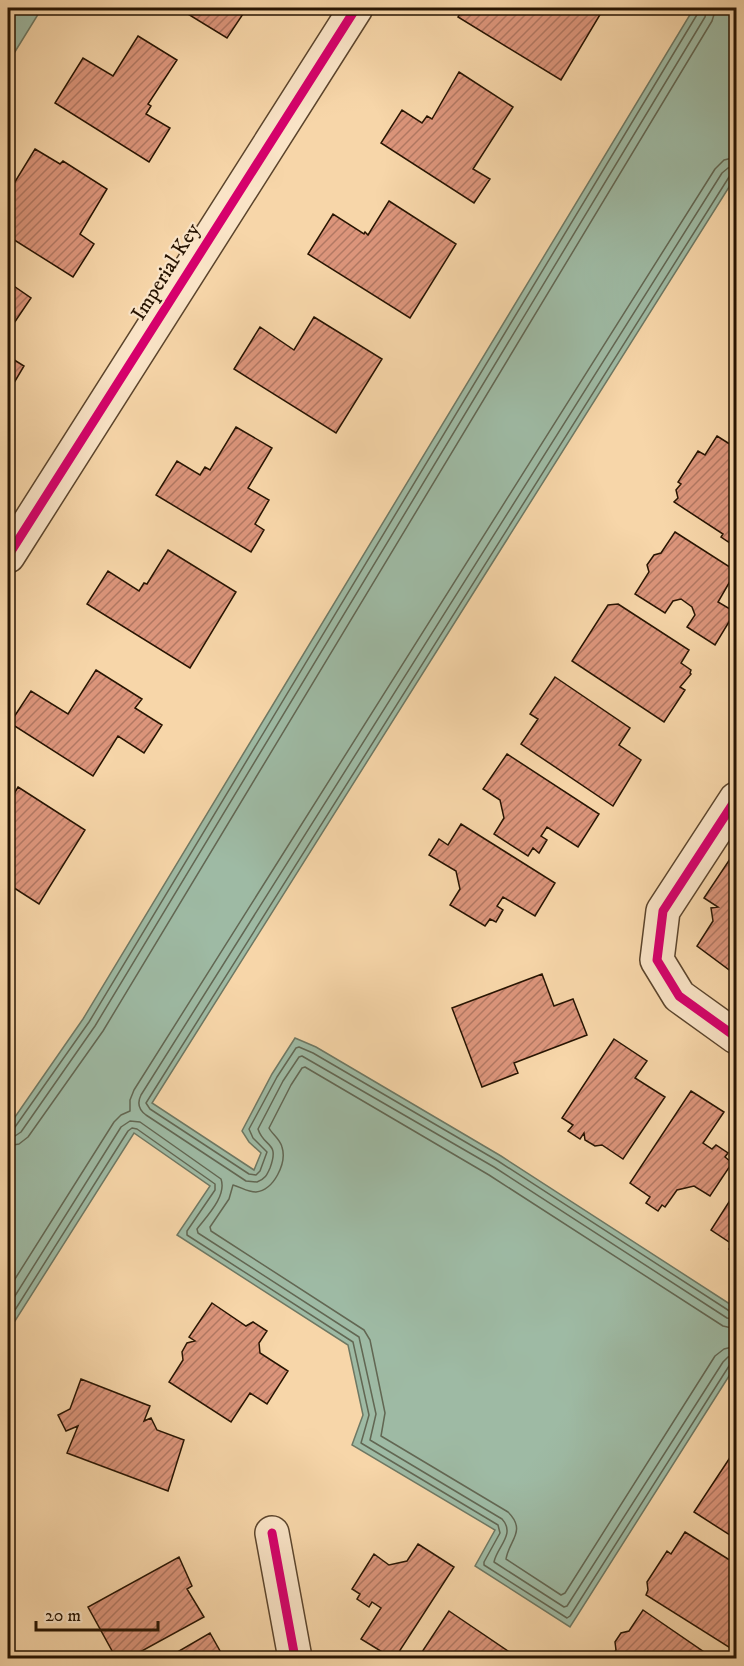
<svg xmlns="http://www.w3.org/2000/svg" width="744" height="1666" font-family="'IM FELL DW Pica',serif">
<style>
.water{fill:#9ebaa4;stroke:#6e7863;stroke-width:1.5}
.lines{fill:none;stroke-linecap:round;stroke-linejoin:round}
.shore{stroke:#626753;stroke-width:1.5}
.building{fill:url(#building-hatch);stroke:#271402;stroke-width:1.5}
.minor-casing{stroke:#5b442c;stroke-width:36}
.minor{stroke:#fae4c7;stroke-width:33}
.cycleway-casing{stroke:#fae4c7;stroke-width:13}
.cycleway{stroke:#d6006c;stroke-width:9}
.labels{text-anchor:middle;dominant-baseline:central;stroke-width:4.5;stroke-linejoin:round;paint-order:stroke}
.street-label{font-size:21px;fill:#271402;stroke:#fae4c7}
</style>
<defs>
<pattern id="building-hatch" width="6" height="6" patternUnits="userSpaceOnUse" patternTransform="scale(1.5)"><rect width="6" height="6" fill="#dc957b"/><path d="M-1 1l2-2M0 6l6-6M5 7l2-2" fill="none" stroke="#b27863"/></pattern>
</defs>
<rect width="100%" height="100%" fill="#f7d6a9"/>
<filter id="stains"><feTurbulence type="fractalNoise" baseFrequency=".00333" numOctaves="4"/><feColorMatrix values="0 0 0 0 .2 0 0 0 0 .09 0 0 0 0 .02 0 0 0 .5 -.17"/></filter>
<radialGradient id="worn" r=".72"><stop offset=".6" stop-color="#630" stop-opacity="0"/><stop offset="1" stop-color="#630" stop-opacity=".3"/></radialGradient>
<path class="water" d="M8 8H42L8 63Z
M694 8H736V176L152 1103 254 1170 261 1153 249 1142 242 1131 272 1074 295 1038 316 1047 501 1156 736 1308V1365L570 1627 475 1566 495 1530 352 1445 363 1415 348 1345 177 1235 210 1186 134 1133 8 1332V1127L83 1019Z"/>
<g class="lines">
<path class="shore" d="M736 166 728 168 722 173 141 1095C137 1103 139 1110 146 1115L246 1181 257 1182C265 1179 267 1175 270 1168 280 1141 264 1148 258 1129L283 1081 299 1057 302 1056 494 1167 727 1318 736 1320
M736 174 729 177 146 1103 150 1109 249 1174 256 1175 260 1171 267 1152 253 1138 249 1129 277 1077 296 1048 299 1047 313 1053 498 1161 731 1312 736 1313
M8 1130 15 1127 89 1022 698 13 699 8
M8 1137 15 1136 21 1132 95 1026 705 17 707 8
M8 1146 19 1144 28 1137 103 1031 712 21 716 8
M8 1290 114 1122 121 1115 130 1111V1100L134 1090 715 169 724 160 736 157
M8 1307 121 1127 130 1121 140 1122 221 1179C227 1196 207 1216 197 1229L198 1233 359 1337 376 1414 370 1440 502 1519C516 1534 497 1547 494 1562L564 1607 567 1606 723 1362 728 1357 736 1355
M8 1321 128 1131 132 1128 137 1129 215 1184V1190L187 1231V1235L353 1342 369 1415 361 1443 498 1525 500 1533 484 1562V1565L567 1618 570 1616 729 1366 736 1363
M736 1329 723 1326 489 1175 305 1067 302 1068 291 1085 269 1128C272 1134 280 1139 282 1147 287 1163 274 1190 256 1192 247 1192 241 1187 233 1185L229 1199 210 1227 211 1231 364 1330 370 1340 385 1413 381 1436 508 1512C527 1531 509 1540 506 1559L561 1595 565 1593 715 1356 724 1349 736 1346"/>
</g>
<path class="building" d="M178 8H247L227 38Z
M464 8H604L561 80 458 17Z
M138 36 177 60 148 104 151 106 146 114 170 128 149 162 55 103 83 58 113 76Z
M459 72 513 107 473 169 490 179 474 203 381 143 402 110 422 123 427 116 432 119Z
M35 149 60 164 63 161 107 189 80 234 94 244 73 277 8 236V188L10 190Z
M389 201 456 244 410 318 308 254 333 214 364 234 365 232 368 235Z
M8 282 31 298 8 332Z
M314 317 382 359 336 433 234 369 260 327 294 350Z
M8 356 24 366 8 393Z
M236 427 272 448 248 488 269 500 255 524 264 530 251 552 156 495 177 461 200 475 205 467 210 470Z
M717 436 736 448V547L721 537 723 534 674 502 678 498 676 490 681 484 678 482 698 451 705 455Z
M675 532 736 571 718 602 735 612 715 645 687 627 695 615 692 607 681 599 673 601 665 613 635 594 649 572 647 565 654 555 661 553Z
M168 550 236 592 190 668 87 604 108 571 139 591 144 583 147 584Z
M618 604 689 650 681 663 691 670 690 673 691 674 680 687 685 690 664 722 572 661 608 605Z
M96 670 142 699 135 708 162 725 144 753 118 736 93 776 10 723 31 691 68 714Z
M555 677 630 728 619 745 641 760 613 806 521 744 538 719 530 714Z
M507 754 599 814 578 847 547 827 541 836 547 840 539 853 533 848 528 856 494 834 504 818 500 800 483 789Z
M18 787 85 830 39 904 8 884V804Z
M461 824 555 883 535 916 503 897 497 906 503 910 496 922 490 919 485 926 450 905 460 889 456 871 429 855 439 839 448 845Z
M736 850V975L697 946 713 921 711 908 718 907 704 898Z
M542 974 554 1006 573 999 587 1035 514 1063 518 1073 482 1087 452 1008Z
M614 1039 647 1061 635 1078 665 1097 623 1159 602 1145 595 1146 585 1140 584 1133 580 1139 568 1131 573 1125 562 1118Z
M691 1091 724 1112 703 1143 712 1149 716 1145 728 1153 725 1157 732 1163 710 1196 694 1186 677 1190 665 1207 662 1205 658 1211 646 1203 650 1197 630 1183Z
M736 1191V1254L729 1249 732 1244 711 1230Z
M212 1303 246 1326 253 1322 267 1331 259 1343 260 1353 288 1371 267 1404 250 1393 231 1422 169 1382 183 1360 182 1352 187 1343 195 1341 189 1337Z
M81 1379 150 1406 144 1421 151 1418 157 1430 184 1440 168 1491 67 1453 78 1426 66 1431 58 1415 70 1409Z
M735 1450 736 1451V1539L694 1512Z
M685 1532 736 1564 735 1651 646 1595 648 1590 647 1582 667 1551 671 1554Z
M418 1544 454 1567 395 1658H392L361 1639 381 1608 372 1602 369 1607 357 1599 360 1594 352 1589 374 1554 389 1565 407 1561Z
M179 1557 192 1586 187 1589 204 1617 129 1658H116L88 1607Z
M643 1610 704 1652 699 1658H610L616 1650 615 1642 621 1633 629 1631Z
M449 1611 511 1653 507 1658H418Z
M210 1633 224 1658H167Z"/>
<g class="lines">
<defs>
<path id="minor" d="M8 556 356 8
M736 799 663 911 657 960 679 996 736 1037
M272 1533 295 1658"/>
</defs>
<use href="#minor" class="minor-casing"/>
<use href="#minor" class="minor"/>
<defs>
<path id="cycleway" d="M8 556 356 8
M736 799 663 911 657 960 679 996 736 1037
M272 1533 295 1658"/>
</defs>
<use href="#cycleway" class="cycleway-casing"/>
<use href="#cycleway" class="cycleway"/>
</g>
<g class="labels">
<g class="street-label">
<text transform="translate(166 272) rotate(-58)">Imperial Key</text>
</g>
</g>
<rect width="744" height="1666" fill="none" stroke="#f7d6a9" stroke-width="30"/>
<rect x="9" y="9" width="726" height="1648" fill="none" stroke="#271402" stroke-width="3"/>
<rect x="15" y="15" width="714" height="1636" fill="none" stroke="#271402" stroke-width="1.5"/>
<path d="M36 1621v9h122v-9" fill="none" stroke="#271402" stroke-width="3"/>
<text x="45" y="1621" font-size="18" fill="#271402" stroke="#fae4c7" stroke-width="4.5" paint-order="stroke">20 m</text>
<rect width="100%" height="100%" filter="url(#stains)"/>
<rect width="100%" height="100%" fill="url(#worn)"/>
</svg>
